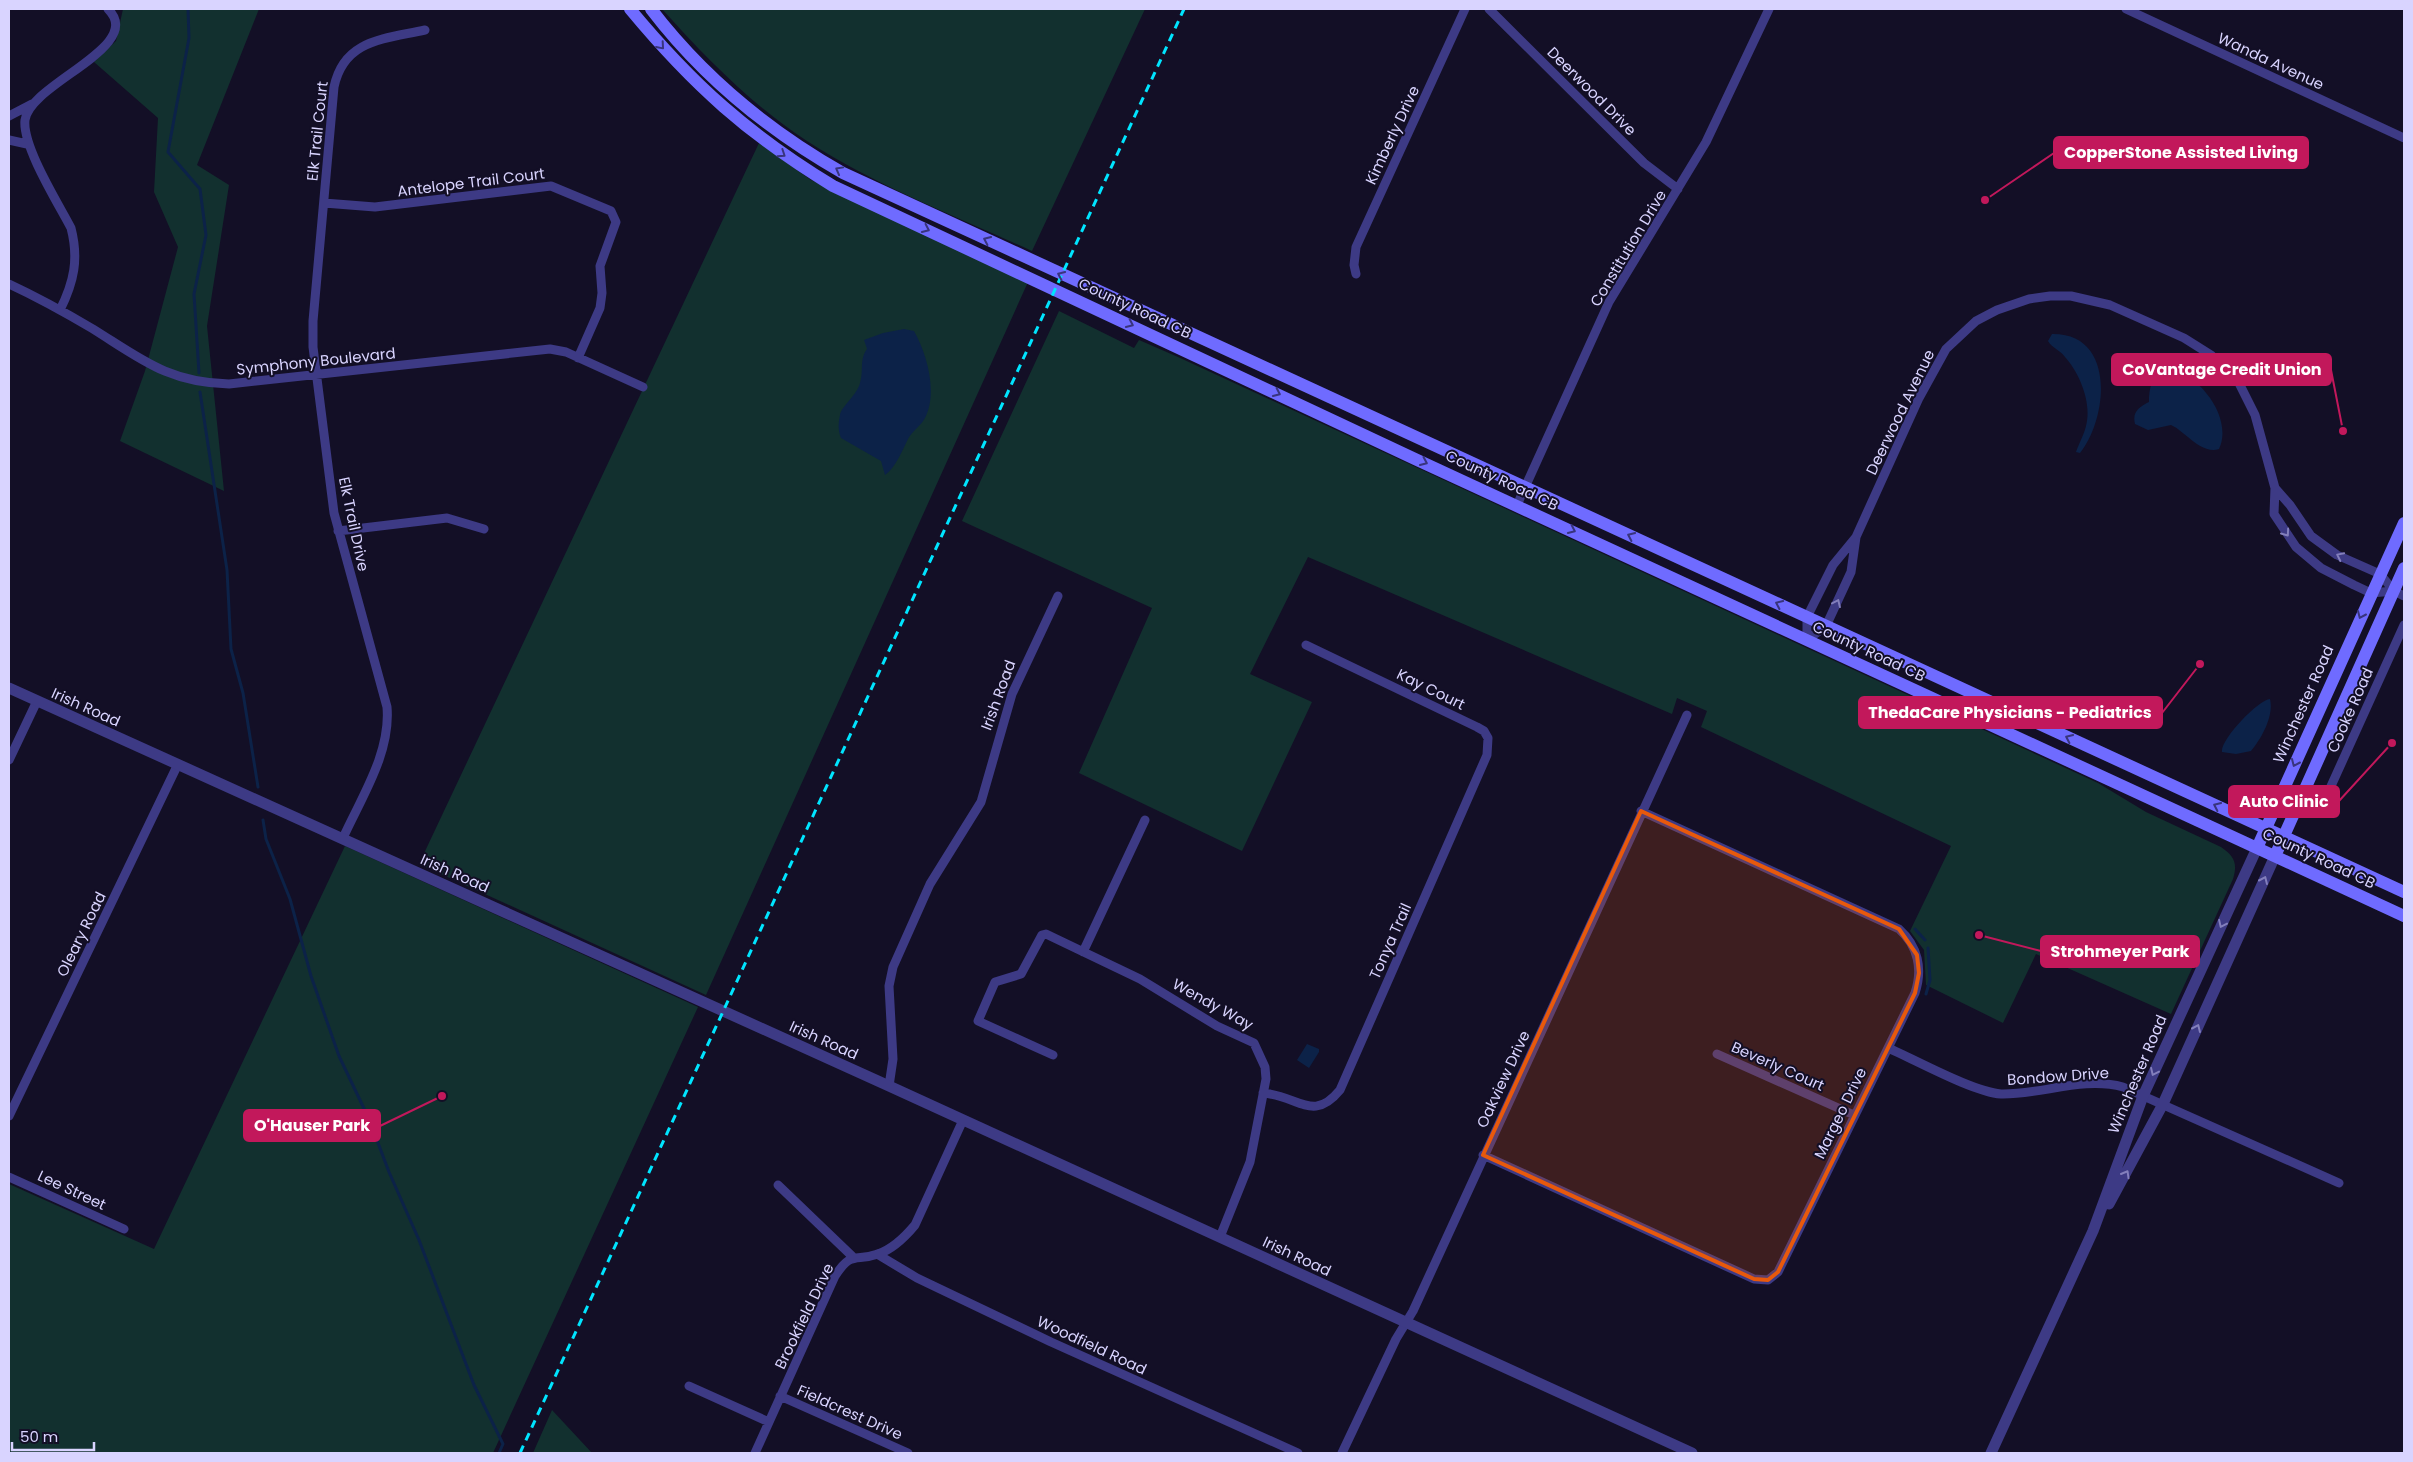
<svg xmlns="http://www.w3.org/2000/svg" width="2413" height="1462" font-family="Poppins,sans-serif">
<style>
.green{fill:#12302f}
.water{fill:#0c2248}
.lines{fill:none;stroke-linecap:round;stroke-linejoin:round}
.stream{stroke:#0c2248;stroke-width:3}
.minor{stroke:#3d3a85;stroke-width:9}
.tertiary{stroke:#3d3a85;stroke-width:11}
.secondary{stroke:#6f6bff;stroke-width:12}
.rail{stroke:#00e5ff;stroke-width:3;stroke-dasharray:8 6;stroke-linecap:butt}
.oneway{stroke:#38347d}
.oneway2{stroke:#837fbc}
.marked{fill:#e8590c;fill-opacity:0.2;stroke:#e8590c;stroke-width:4;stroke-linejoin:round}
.labels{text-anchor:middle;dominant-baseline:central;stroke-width:4;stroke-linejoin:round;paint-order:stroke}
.street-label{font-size:15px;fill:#d9d4ff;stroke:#130f26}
.leader{fill:none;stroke:#c2185b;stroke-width:2}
.callout-dot{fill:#c2185b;stroke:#130f26;stroke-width:2}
.callout{fill:#c2185b;stroke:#c2185b;stroke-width:2}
.callout-label{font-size:16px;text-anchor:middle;font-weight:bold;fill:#fff}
</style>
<rect width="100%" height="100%" fill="#130f26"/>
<path class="green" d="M123 9H259L197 165 229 185 207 326 224 491 120 441 145 371 178 247 154 192 158 118 94 62 116 41Z
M662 9H1145L1032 251C958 217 876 186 807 141 753 106 705 57 662 9Z
M759 143 811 180 1028 282 706 995 419 864Z
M1059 311 1134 348 1139 340 1178 357 2098 783 2146 812 2221 847C2234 856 2238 863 2233 879L2171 1014 2036 954 2003 1023 1926 985 1924 950 1910 931 1951 846 1701 727 1707 711 1677 698 1672 714 1308 557 1250 674 1312 702 1242 851 1079 773 1152 608 962 521Z
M345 846 698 1007 493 1453H9V1184L154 1249Z
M552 1410 592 1453H533Z"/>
<path class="water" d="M904 329 914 331C927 354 938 393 925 418 921 426 912 431 908 439 902 451 896 467 885 475L881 461 841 438C838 431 838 423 840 415 841 407 857 395 860 383 864 370 859 360 867 349L864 340 883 333Z
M2052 334C2116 333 2108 418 2080 453L2076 452C2079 443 2084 435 2086 426 2092 403 2080 374 2065 357 2060 350 2052 348 2048 341Z
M2173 369C2202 378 2233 419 2219 449 2201 455 2185 431 2171 425L2148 430 2135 424C2132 412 2139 407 2149 402 2149 386 2153 369 2173 369Z
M2270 699C2274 716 2262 738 2251 751L2236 754 2222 752C2220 740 2258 700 2270 699Z
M1307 1044 1319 1049V1052L1309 1068 1297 1060Z"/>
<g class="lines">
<path class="stream" d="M188 9 189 38 168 152 200 189 206 235 194 294 199 373
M200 392 227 570 231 649 243 693 258 787
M263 820 266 839 290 899 311 976 339 1056 369 1119 389 1172 419 1240 474 1385 503 1444 499 1453
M1915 929 1925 940
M1926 994 1930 980 1928 948"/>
<path class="minor" d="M1489 9 1644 163 1678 189
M2126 9 2404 138
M9 116 32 104
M9 140 27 144
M324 203 375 207 551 186 611 211 616 222 600 266 602 293 600 308 578 358
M1356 274 1354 265 1356 247 1465 9
M9 284C37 297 66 313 93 329 141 359 169 383 229 384L550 349 566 352 643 387
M60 310C74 282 79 259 71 228 58 203 22 146 25 120 30 83 146 47 108 9
M2275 488 2290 505 2311 536 2337 555 2380 574 2394 591
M1517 505 1609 302 1706 142 1769 9
M338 531 447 518 484 529
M1807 640V617L1833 565 1856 537 1919 398 1946 349 1976 321 1997 310 2029 299 2050 296H2071L2110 305 2184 338 2211 355 2239 383 2255 415 2275 488 2274 514 2296 547 2321 568 2354 585 2371 593 2394 591 2404 596
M1807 640 1826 626 1851 572 1856 537
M9 760 37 701
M2322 806 2404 625
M343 838C361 798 391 753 387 707L334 513 313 347V321L334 87C344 39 385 39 425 30
M1083 952 1145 820
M1888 1048C1916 1060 1973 1092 2001 1094 2041 1095 2083 1076 2123 1087L2339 1183
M1717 1054 1854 1115
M1053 1055 978 1021 995 982 1021 974 1042 935 1046 934 1140 979 1217 1026 1254 1043 1265 1067 1266 1079 1250 1162 1220 1237
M889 1086 893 1059 889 986 893 967 930 884 981 802 1012 694 1058 596
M1263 1093C1299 1096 1313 1123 1340 1090L1487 755 1488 738 1484 731 1477 727 1306 645
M9 1116 178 764
M1483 1155 1754 1279 1768 1280 1778 1272 1915 993C1923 969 1918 946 1899 929L1641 811
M9 1177 124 1229
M778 1185 853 1257
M877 1254 917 1278 1051 1342 1298 1453
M689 1386 769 1422
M780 1396 908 1453
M755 1453 835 1276C852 1250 855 1262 878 1254 893 1249 905 1237 915 1225L963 1120
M1342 1453 1396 1339 1413 1311 1687 715"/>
<path class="tertiary" d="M9 688 889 1086 1692 1453
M2109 1204 2163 1104 2275 856
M1991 1453 2093 1231 2143 1096 2257 848"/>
<path class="secondary" d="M630 9C693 85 749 135 833 186L1415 459 2404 916
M651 9C703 77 769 131 843 173L2404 892
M2257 848 2404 523
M2275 856 2404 568"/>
<path class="rail" d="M520 1453 1184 9"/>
</g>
<defs><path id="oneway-chevron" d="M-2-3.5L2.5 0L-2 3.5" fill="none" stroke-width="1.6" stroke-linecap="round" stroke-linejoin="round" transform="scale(1.25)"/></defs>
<g class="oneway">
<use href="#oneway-chevron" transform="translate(661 46) rotate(49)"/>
<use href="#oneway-chevron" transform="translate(782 154) rotate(34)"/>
<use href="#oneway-chevron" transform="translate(839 170) rotate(-151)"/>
<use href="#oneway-chevron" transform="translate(926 229) rotate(25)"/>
<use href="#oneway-chevron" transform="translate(987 240) rotate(-155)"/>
<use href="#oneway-chevron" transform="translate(1061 275) rotate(-155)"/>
<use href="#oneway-chevron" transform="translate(1130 324) rotate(25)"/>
<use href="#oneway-chevron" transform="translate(1277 393) rotate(25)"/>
<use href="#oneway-chevron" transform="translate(1424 462) rotate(24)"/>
<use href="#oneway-chevron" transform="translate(1572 530) rotate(25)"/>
<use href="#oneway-chevron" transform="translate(1631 536) rotate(-155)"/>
<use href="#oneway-chevron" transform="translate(1779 604) rotate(-155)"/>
<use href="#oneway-chevron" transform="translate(2361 615) rotate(114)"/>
<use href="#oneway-chevron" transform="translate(2069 738) rotate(-155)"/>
<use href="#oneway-chevron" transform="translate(2295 763) rotate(114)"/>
<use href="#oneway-chevron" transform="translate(2217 806) rotate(-155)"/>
</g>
<g class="oneway2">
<use href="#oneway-chevron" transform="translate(2286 533) rotate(55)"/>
<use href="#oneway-chevron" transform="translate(2340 556) rotate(-154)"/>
<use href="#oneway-chevron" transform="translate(1837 603) rotate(-65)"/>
<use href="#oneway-chevron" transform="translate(2264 880) rotate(-66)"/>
<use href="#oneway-chevron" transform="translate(2222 924) rotate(115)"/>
<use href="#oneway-chevron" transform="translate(2197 1028) rotate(-66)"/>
<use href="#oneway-chevron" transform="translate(2154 1072) rotate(115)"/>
<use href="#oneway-chevron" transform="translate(2126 1174) rotate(-60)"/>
</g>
<path class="marked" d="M1641 811 1899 929 1917 955 1919 973 1915 993 1778 1272 1768 1280 1754 1279 1483 1155Z"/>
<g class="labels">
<g class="street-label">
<text transform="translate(2271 61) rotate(25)">Wanda Avenue</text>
<text transform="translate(1592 91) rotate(45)">Deerwood Drive</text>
<text transform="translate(317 131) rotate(-84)">Elk Trail Court</text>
<text transform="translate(1392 135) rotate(-65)">Kimberly Drive</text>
<text transform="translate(471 182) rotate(-7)">Antelope Trail Court</text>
<text transform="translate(1628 248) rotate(-59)">Constitution Drive</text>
<text transform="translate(1135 308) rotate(25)">County Road CB</text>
<text transform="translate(316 361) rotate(-6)">Symphony Boulevard</text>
<text transform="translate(1900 412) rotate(-64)">Deerwood Avenue</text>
<text transform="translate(1502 480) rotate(25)">County Road CB</text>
<text transform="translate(354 524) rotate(78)">Elk Trail Drive</text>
<text transform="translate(1869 651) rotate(25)">County Road CB</text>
<text transform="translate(1431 689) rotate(26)">Kay Court</text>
<text transform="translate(998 695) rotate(-70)">Irish Road</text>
<text transform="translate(2303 704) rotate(-66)">Winchester Road</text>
<text transform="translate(86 707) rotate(24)">Irish Road</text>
<text transform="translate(2350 710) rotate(-66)">Cooke Road</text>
<text transform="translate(2319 858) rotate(25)">County Road CB</text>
<text transform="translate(455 873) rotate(24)">Irish Road</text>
<text transform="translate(81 934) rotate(-64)">Oleary Road</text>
<text transform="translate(1390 941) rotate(-66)">Tonya Trail</text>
<text transform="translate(1213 1004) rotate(29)">Wendy Way</text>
<text transform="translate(824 1040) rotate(24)">Irish Road</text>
<text transform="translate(1778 1066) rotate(24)">Beverly Court</text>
<text transform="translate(2137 1074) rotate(-67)">Winchester Road</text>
<text transform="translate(2058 1076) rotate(-4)">Bondow Drive</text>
<text transform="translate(1503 1079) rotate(-65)">Oakview Drive</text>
<text transform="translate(1840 1113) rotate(-64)">Margeo Drive</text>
<text transform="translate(72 1190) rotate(25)">Lee Street</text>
<text transform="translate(1297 1256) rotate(25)">Irish Road</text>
<text transform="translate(804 1316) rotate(-64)">Brookfield Drive</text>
<text transform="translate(1092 1345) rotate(25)">Woodfield Road</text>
<text transform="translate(850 1412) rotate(24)">Fieldcrest Drive</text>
</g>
</g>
<path class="leader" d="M1985 200L2054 153M2343 431L2331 370M2200 664L2162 713M2392 743L2339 801M1979 935L2041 951M442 1096L380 1126"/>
<g class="callout-dot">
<circle cx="1985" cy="200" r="5"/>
<circle cx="2343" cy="431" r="5"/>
<circle cx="2200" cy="664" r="5"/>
<circle cx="2392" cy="743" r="5"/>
<circle cx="1979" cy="935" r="5"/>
<circle cx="442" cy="1096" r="5"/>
</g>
<g class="callout">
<rect x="2054" y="137" width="254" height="31" rx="5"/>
<rect x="2112" y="354" width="219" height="31" rx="5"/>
<rect x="1859" y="697" width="303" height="31" rx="5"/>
<rect x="2229" y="786" width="110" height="31" rx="5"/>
<rect x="2041" y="936" width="158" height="31" rx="5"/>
<rect x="244" y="1110" width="136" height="31" rx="5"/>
</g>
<g class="callout-label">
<text x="2181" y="158">CopperStone Assisted Living</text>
<text x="2222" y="375">CoVantage Credit Union</text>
<text x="2010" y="718">ThedaCare Physicians - Pediatrics</text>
<text x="2284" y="807">Auto Clinic</text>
<text x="2120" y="957">Strohmeyer Park</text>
<text x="312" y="1131">O'Hauser Park</text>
</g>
<rect width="2413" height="1462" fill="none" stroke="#d9d4ff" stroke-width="20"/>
<path d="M12 1442v8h82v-8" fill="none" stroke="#d9d4ff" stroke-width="2.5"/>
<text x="20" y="1442" font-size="15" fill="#d9d4ff" stroke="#130f26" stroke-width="4" paint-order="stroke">50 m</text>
</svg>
